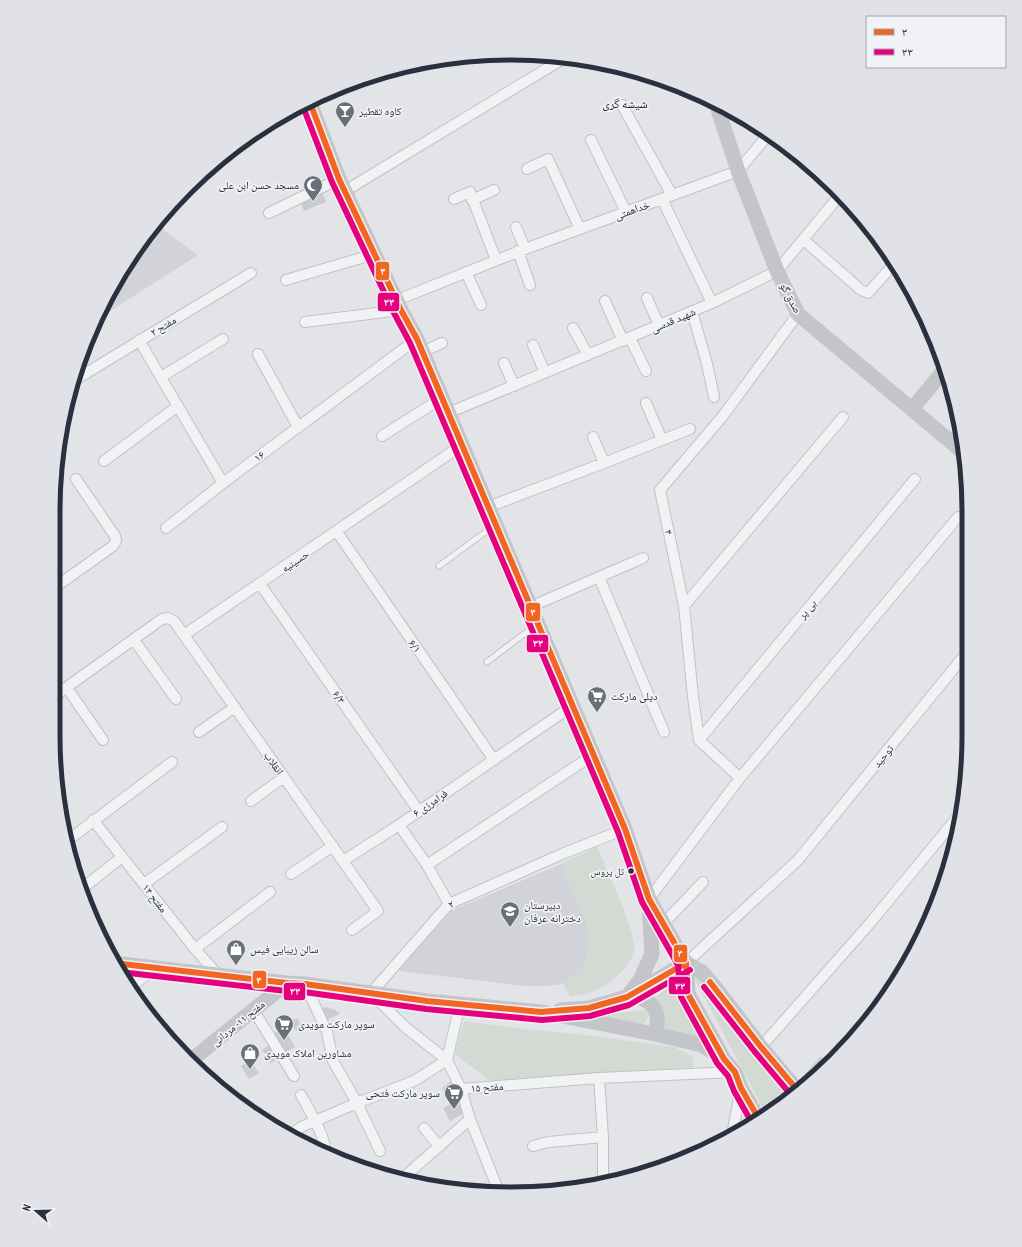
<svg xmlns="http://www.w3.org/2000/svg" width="1022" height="1247" font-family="'PT Sans Narrow','Noto Naskh Arabic',sans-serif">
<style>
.built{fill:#d1d3d9}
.green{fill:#d2dad3}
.building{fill:#cbcccf}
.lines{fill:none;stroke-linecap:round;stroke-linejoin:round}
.lane-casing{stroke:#c1c2c5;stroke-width:7}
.street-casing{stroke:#c1c2c5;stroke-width:12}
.lane{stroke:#f1f2f4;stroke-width:5}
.street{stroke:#f1f2f4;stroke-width:10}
.secondary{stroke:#c3c5c8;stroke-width:15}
.bus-1-casing{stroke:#f0f2f6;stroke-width:9}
.bus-2-casing{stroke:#f0f2f6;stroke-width:9}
.bus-1{stroke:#f26522;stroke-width:6}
.bus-2{stroke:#e5007d;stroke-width:6}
.bus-dot{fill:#2b303e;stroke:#f0f2f6;stroke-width:1.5}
.labels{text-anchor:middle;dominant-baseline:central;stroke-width:3.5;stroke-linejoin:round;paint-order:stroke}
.bus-label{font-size:10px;fill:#2b303e;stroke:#f0f2f6;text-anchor:end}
.poi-label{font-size:11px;fill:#2b303e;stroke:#f0f2f6;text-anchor:start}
.street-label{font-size:11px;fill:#2b303e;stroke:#f0f2f6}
.neighbourhood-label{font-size:12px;fill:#1d222e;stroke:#f0f2f6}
.rim{fill:none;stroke:#2b303e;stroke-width:5}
.line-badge{stroke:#f0f2f6;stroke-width:1.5}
.badge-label{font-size:11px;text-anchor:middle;font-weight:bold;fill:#fff}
</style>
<rect width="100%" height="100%" fill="#e2e4e7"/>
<path class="built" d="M156 225 198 255 96 320 130 257Z
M561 864 586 921 589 936 588 949 585 965 563 984 547 986H524L400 971 398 966 448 912Z"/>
<path class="green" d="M597 847C605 865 638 936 634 951 629 970 607 987 588 993 583 995 576 995 570 996L563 984 585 965 588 949 589 936 586 921 561 864Z
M696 977 715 1004 761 1065 791 1098 790 1099 766 1114 694 978Z
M673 980 683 997 699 1040 661 1028C668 1017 662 1008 656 998Z
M642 1010 646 1011 648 1018 642 1025 576 1015 611 1014Z
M464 1021 524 1029 578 1034 674 1047 693 1057V1067L538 1080 490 1081 455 1054Z"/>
<path class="building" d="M322 192 326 202 304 211 300 201Z
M326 1007 335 1010 340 1014 326 1020 321 1008Z
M297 1018 303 1028 296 1031 290 1022Z
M284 1027 295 1047 284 1053 273 1034Z
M272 1043 280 1057 271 1063 262 1050Z
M820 1057 827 1062 811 1078 805 1074Z
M251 1061 259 1073 249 1079 241 1066Z
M451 1081 456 1088 446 1094 442 1088Z
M458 1099 466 1112 450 1121 443 1108Z"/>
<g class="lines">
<defs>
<path id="lane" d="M439 566 495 525
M487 662 537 624"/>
<path id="street" d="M622 105 672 195
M591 140 626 212
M527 169 548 159 580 229
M345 191 566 57
M454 199 470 192 496 260
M662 199 712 303
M472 200 494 190
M269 213 339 179
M516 227 525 249
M804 240 861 290 868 293 894 264
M518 251 530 285
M466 272 481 305
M286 280 375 254
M647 298 659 325
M397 300 525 249 738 171 768 135
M605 301 623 341
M692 311 707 364 714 397
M305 322 401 310
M573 328 588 355
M630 338 646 371
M139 340 223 483
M533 345 545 373
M422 352 442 343
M258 354 298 427
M504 363 514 386
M161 377 223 339
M75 380 251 273
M646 403 662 440
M448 413 712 303 777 271 840 195
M382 436 442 398
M593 437 604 463
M104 461 178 406
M54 490 56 489
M488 507 604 463 690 429
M166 528 223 483 417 339
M337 532 494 760
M599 577 664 732
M260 584 418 810
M54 588 113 546 116 541 115 536 76 479
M684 606 843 417
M530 607 643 558
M184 635 462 445
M134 640 176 699
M67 688 103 740
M53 697 162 619 168 618 174 621 378 911 352 930
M199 732 235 707
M699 740 915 479
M740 778 699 740 693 697 684 606 660 490 722 417 798 314
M251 801 284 777
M93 820 195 949 218 975
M399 825 427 865 449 904
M625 829 562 854 449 904 371 993 405 1027 447 1060 461 1089 599 1078 735 1072
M67 841 172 762
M343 861 399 825 572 706
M427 865 593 755
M291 874 333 846
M144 884 222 827
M83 888 122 857
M649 899 740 778 958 517
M663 924 703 882
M195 949 270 892
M686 963 798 860 968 651
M305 984 327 1032 333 1061 357 1103 380 1151
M131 987 155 968
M254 1011 294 1076
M761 1047 871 922 960 814
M599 1078 603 1137V1184
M301 1095C308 1108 326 1137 325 1151
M470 1119 499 1192
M424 1128 439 1146
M292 1134 301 1127 357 1103 414 1081 447 1060 460 1004
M732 1135 741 1088
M533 1146 548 1142 603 1137
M403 1178 470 1119 461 1089"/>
</defs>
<use href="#lane" class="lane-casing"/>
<use href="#street" class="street-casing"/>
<use href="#lane" class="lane"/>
<use href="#street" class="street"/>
<path class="secondary" d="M309 100 339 179 401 310 417 339 462 445 625 829 649 899 686 963 688 994 724 1059 735 1072 741 1088 759 1119
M716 103 738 171 777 271 798 314 963 452
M912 409 945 369
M113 963 287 983 305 984 427 1001 541 1012 655 1034 702 1045 723 1058
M686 963 702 972 715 987 761 1047 798 1091
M630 993 640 980 652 954 649 903
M627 997C652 996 662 1011 655 1034
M560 1010 589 1008 627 997 686 963
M189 1062 287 983"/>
<defs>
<path id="bus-1" d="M309 100 339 179 401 310 417 339 625 829 649 899 686 963 688 994 724 1059 735 1072 741 1088 759 1119
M114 963 287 983 305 984 427 1001 541 1012 589 1008 627 997 686 963
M710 982 761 1047 798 1091"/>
<path id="bus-2" d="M302 104 332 182 394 313 410 343 618 832 642 902 678 965 681 997 717 1063 728 1076 734 1091 752 1123
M120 972 286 991 304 992 426 1009 542 1020 590 1016 629 1005 690 970
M704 987 755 1052 792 1096"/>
</defs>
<use href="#bus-1" class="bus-1-casing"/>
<use href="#bus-2" class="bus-2-casing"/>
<use href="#bus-1" class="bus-1"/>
<use href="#bus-2" class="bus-2"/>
</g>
<defs>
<symbol id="bar-pin" viewBox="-11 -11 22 30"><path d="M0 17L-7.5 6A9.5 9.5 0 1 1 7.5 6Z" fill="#6b6f79" stroke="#f0f2f6"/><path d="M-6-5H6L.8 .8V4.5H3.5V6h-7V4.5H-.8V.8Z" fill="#fff"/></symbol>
<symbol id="mosque-pin" viewBox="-11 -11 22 30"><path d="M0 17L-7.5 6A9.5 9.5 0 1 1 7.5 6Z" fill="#6b6f79" stroke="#f0f2f6"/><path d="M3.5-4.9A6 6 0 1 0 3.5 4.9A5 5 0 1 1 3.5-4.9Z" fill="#fff"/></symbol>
<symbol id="supermarket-pin" viewBox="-11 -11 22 30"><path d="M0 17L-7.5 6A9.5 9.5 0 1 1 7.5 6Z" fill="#6b6f79" stroke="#f0f2f6"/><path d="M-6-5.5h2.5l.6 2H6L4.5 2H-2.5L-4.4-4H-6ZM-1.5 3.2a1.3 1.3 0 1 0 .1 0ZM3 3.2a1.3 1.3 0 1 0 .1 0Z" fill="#fff"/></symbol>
<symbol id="school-pin" viewBox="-11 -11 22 30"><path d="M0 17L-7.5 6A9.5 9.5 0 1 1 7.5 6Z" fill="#6b6f79" stroke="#f0f2f6"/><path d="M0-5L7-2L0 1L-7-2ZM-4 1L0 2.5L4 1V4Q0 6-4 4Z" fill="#fff"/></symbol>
<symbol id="shop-pin" viewBox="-11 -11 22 30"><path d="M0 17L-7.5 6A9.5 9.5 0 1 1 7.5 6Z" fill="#6b6f79" stroke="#f0f2f6"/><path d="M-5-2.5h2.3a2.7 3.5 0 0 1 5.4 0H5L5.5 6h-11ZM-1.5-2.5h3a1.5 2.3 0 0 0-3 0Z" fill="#fff"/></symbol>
</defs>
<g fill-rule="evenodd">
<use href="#bar-pin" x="334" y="100" width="22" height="30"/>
<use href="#mosque-pin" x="302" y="174" width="22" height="30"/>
<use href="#supermarket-pin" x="586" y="685" width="22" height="30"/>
<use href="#school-pin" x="499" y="900" width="22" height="30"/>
<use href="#shop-pin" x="225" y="938" width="22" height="30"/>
<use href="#supermarket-pin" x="273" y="1013" width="22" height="30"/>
<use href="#shop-pin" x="239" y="1042" width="22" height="30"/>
<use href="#supermarket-pin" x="443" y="1082" width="22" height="30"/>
</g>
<circle class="bus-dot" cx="631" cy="871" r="3.5"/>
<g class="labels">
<g class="bus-label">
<text x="624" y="871">تل پروس</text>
</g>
<g class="poi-label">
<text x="359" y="111">کاوه تقطیر</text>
<text x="299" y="185" text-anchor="end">مسجد حسن ابن علی</text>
<text x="611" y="696">دیلی مارکت</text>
<text x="524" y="905">دبیرستان<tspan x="524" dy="13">دخترانه عرفان</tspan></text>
<text x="250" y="949">سالن زیبایی فیس</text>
<text x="298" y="1024">سوپر مارکت مویدی</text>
<text x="264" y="1053">مشاورین املاک مویدی</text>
<text x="440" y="1093" text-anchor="end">سوپر مارکت فتحی</text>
</g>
<g class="street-label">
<text transform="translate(632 210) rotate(-20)">خداهمتی</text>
<text transform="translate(791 298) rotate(62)">صدق گو</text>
<text transform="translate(673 320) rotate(-23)">شهید قدسی</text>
<text transform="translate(163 326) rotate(-31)">مفتح ۲</text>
<text transform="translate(259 456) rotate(-37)">۱۶</text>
<text transform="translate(669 532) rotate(78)">۴</text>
<text transform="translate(295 561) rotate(-34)">حسینیه</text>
<text transform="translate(807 609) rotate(-50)">بی پر</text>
<text transform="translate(415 646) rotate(55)">۶/۱</text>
<text transform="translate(339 697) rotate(55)">۶/۳</text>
<text transform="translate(883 756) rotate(-51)">توحید</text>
<text transform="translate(274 763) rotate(55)">انقلاب</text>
<text transform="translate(430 803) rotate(-34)">فرامرزی ۶</text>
<text transform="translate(155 898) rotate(52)">مفتح ۱۴</text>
<text transform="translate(451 904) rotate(-33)">۲</text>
<text transform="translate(238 1023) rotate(-39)">مفتح ۱۱- مردانی</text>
<text transform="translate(487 1087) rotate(-4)">مفتح ۱۵</text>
</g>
<g class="neighbourhood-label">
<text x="625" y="103">شیشه گری</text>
</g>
</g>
<path d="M0 0H1022V1247H0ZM511 60H511A451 451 0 0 1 962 511V736A451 451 0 0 1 511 1187H511A451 451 0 0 1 60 736V511A451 451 0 0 1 511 60Z" fill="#e0e2e7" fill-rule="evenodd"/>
<path class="rim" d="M511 60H511A451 451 0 0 1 962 511V736A451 451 0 0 1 511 1187H511A451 451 0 0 1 60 736V511A451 451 0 0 1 511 60Z"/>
<g class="line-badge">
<rect x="375" y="261" width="15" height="20" rx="4" fill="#f26522"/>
<rect x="377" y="292" width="23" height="20" rx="4" fill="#e5007d"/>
<rect x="525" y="602" width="16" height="20" rx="4" fill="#f26522"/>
<rect x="526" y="634" width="23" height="19" rx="4" fill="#e5007d"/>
<rect x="673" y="944" width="15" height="19" rx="4" fill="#f26522"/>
<rect x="252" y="970" width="15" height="19" rx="4" fill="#f26522"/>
<rect x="668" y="976" width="23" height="19" rx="4" fill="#e5007d"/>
<rect x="283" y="982" width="23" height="19" rx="4" fill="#e5007d"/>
</g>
<g class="badge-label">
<text x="383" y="275">۳</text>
<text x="389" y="306">۳۳</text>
<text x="533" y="616">۳</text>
<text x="538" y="647">۳۳</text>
<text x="680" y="957">۳</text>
<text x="259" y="984">۳</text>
<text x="680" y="990">۳۳</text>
<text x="295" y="995">۳۳</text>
</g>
<rect x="866" y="16" width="140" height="52" fill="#f0f2f6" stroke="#a1a4ac"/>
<rect x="874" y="29" width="20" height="6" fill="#f26522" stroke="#a1a4ac"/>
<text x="902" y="36" font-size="12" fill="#2b303e">۳</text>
<rect x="874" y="49" width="20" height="6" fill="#e5007d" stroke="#a1a4ac"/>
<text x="902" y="56" font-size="12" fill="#2b303e">۳۳</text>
<g transform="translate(36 1211) rotate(290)" stroke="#f0f2f6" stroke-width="3" paint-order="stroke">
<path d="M0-3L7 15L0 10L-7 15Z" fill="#2b303e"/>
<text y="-6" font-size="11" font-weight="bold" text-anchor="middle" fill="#2b303e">N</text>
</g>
</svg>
